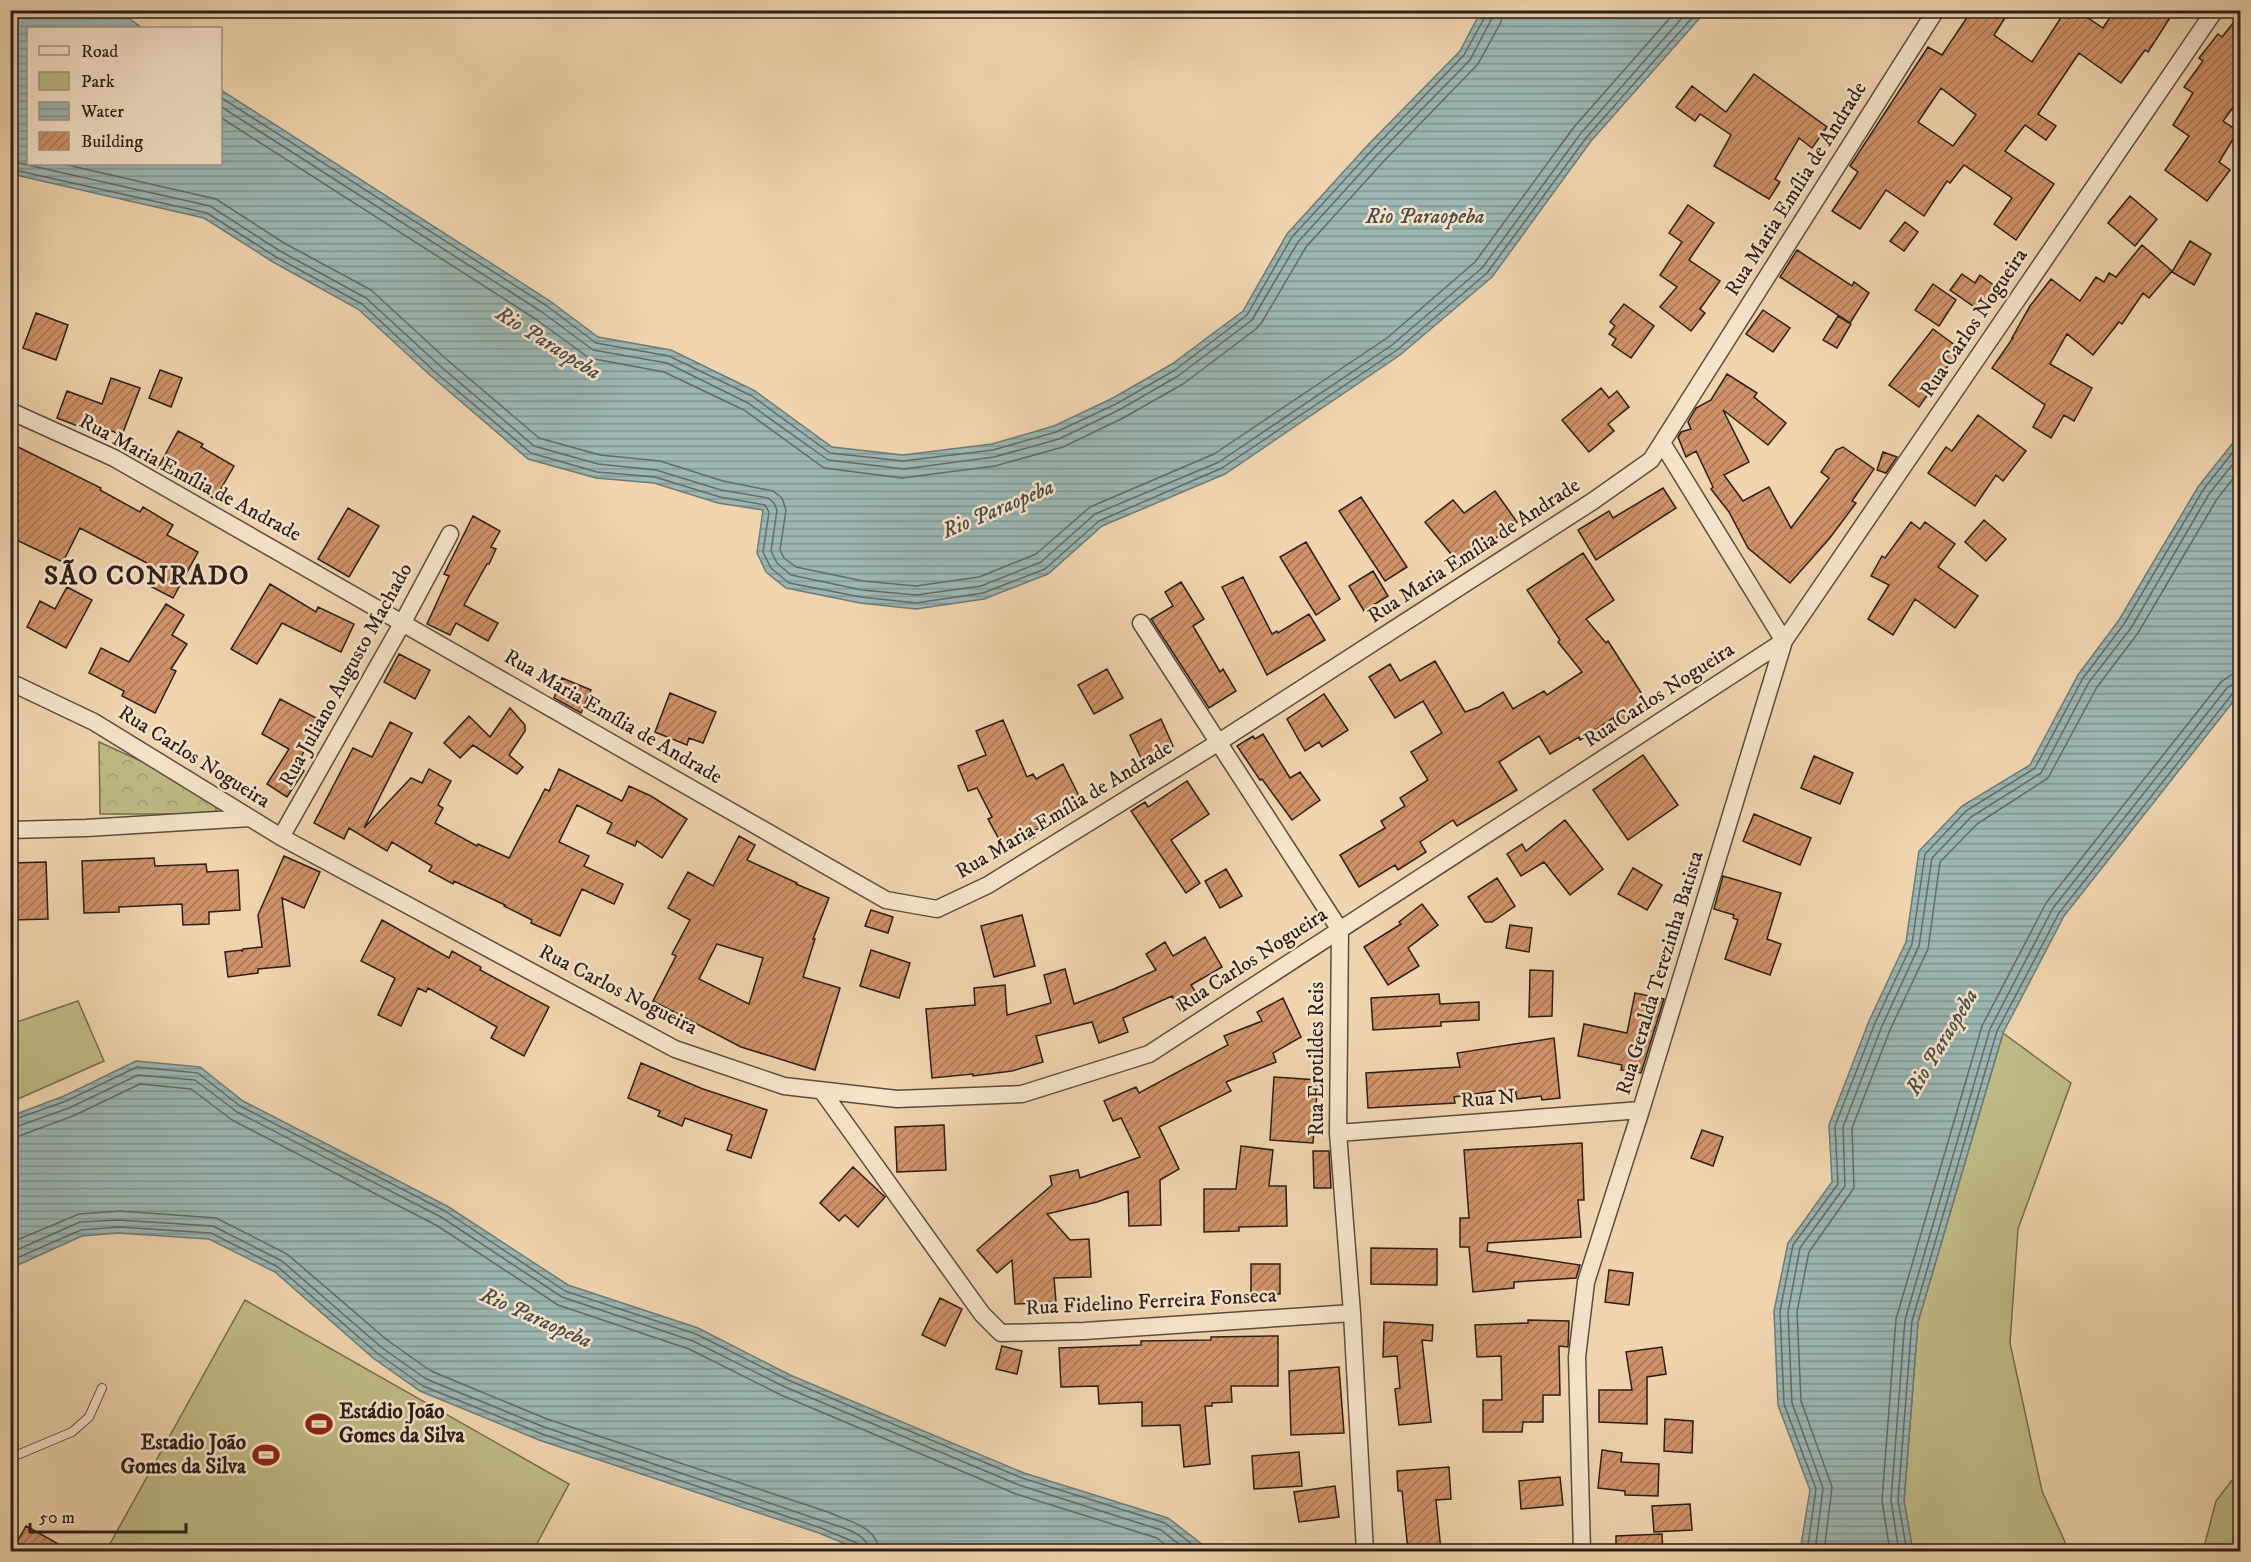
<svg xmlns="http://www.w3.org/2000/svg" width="2251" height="1562" font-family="'IM FELL DW Pica',serif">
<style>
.green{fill:#bfbb86;stroke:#756c50;stroke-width:1.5}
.forest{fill:url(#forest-crowns);stroke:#756c50;stroke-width:1.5}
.water{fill:url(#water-rules);stroke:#6f7a76;stroke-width:1.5}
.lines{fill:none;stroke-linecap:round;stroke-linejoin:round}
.shore{stroke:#646a66;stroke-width:1.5}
.building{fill:url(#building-hatch);stroke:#2b1e1a;stroke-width:1.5;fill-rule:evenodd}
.service-casing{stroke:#5c4c3f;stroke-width:10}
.minor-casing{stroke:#5c4c3f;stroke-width:19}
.service{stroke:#f5e3ca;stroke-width:8}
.minor{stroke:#f5e3ca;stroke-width:16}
.labels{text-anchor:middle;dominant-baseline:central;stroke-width:5;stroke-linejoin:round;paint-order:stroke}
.street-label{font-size:21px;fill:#2b1e1a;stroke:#f5e3ca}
.poi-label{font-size:21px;font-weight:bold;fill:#2b1e1a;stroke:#f5e3ca;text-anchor:start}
.water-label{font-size:22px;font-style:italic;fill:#4d4c48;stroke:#f5e3ca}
.district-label{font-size:27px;font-weight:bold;letter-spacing:1.5px;fill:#2b1e1a;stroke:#f5e3ca}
</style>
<defs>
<pattern id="forest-crowns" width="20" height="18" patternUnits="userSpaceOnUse" patternTransform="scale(1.5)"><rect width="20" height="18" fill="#bfbb86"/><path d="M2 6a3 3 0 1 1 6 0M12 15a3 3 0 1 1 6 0" fill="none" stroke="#a4a073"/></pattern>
<pattern id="water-rules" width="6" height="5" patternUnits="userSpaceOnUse" patternTransform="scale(1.5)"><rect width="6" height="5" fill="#9cb7b3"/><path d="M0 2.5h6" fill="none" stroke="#7f9491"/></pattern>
<pattern id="building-hatch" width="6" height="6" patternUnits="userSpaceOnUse" patternTransform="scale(1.5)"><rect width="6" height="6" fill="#d09269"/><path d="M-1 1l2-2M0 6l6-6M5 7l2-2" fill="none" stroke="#a97756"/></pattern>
</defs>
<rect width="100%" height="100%" fill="#efd4ae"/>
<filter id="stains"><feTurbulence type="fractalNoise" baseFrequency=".00333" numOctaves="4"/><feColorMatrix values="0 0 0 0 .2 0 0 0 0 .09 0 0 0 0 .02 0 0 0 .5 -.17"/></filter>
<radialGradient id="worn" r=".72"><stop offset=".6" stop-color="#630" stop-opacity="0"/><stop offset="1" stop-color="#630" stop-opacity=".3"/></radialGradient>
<path class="green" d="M78 1001 104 1061 11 1102V1024Z
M2003 1033 2071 1083 2018 1229 2010 1343 2042 1491 2069 1551 1913 1552 1904 1501 1918 1322Z
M245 1300 569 1484 533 1551H106Z
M2240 1470V1551H2203L2216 1501Z"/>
<path class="forest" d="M99 742 216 795V811L214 814H100Z"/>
<path class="water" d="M11 10 119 11 142 28H28V164H220L221 90 550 301 598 337 671 350 755 391 832 447 903 455 992 444 1054 426 1113 398 1172 364 1243 311 1287 234 1366 147 1460 51 1481 11H1706L1591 141 1492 277 1400 355 1225 474 1102 526 1048 574 984 599 916 609 860 603 786 588 766 572 757 553 763 510 718 503 654 483 596 478 528 459 430 375 358 309 273 262 204 218 11 174Z
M2240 434V693L2064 916 2003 1033 1918 1322 1904 1501 1913 1551H1800L1810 1490 1778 1405 1774 1311 1788 1243 1832 1182 1829 1125 1869 1021 1906 942 1919 851 1962 806 2030 765 2078 675 2119 620 2198 487Z
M136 1061 200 1067 243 1101 447 1206 568 1285 698 1328 790 1375 1024 1473 1168 1518 1211 1551H862L819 1533 539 1440 420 1391 373 1358 275 1272 209 1239 118 1233 82 1236 11 1268V1116L64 1096Z"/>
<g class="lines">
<path class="shore" d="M220 97 547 306 596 343 669 356 752 396 830 453 903 461 993 450 1056 432 1116 404 1175 370 1247 315 1292 237 1371 151 1464 55 1486 15V10
M220 106 542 312 593 350 667 363 748 403 828 460 904 469 994 457 1059 439 1119 410 1178 376 1252 320 1298 242 1376 156 1470 60 1492 18 1494 10
M220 117 537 320 589 358 664 372 744 410 824 468 902 478 995 466 1063 447 1123 418 1183 384 1256 329 1262 322 1306 247 1383 162 1478 64 1501 22 1503 10
M10 161 210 206 280 251 366 298 439 365 534 446 598 464 656 470 721 490 768 498 774 503 777 510 771 551 777 563 791 575 862 590 916 595 981 586 1041 562 1095 514 1219 462 1392 345 1482 268 1581 133 1689 10
M63 164 216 199 284 243 371 290 445 358 539 438 600 455 660 461 723 481 773 491 782 498 786 510 780 550 784 558 796 567 863 581 916 586 979 577 1036 554 1090 507 1214 454 1387 338 1475 262 1574 127 1677 10
M10 169 207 213 276 257 362 304 434 371 531 453 597 472 655 477 720 497 765 505 769 512 763 552 771 568 789 583 861 597 916 603 983 593 1045 569 1099 521 1222 468 1397 350 1487 273 1586 138 1699 10
M10 1121 66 1101 137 1067 198 1073 240 1106 445 1211 565 1291 696 1334 788 1380 1022 1478 1165 1523 1202 1552
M10 1129 69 1108 138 1075 195 1080 237 1112 441 1217 562 1297 693 1341 785 1387 1019 1485 1161 1530 1189 1552
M10 1138 19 1136 73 1116 140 1084 191 1089 232 1120 436 1225 558 1305 689 1349 781 1395 1016 1494 1157 1538 1174 1552
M10 1243 79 1214 120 1211 216 1218 287 1254 387 1340 431 1371 547 1419 828 1512C847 1521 878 1526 879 1552
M10 1253 80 1222 118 1220 213 1226 282 1261 381 1347 426 1379 544 1427 823 1521C839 1527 868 1532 870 1552
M10 1261 81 1230 118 1227 211 1233 278 1267 377 1353 423 1386 542 1434 821 1528 859 1544 862 1552
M1807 1552 1816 1489 1784 1404 1780 1311 1793 1245 1838 1184 1835 1126 1875 1023 1912 944 1925 854 1966 811 2035 768 2083 678 2124 624 2203 490 2240 443
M1815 1552 1823 1488 1792 1403 1788 1312 1800 1248 1845 1186 1843 1127 1882 1026 1919 946 1932 858 1971 817 2041 773 2089 682 2131 628 2209 494 2240 455
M1824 1552 1832 1487 1801 1401 1797 1312 1809 1252 1854 1188 1852 1128 1890 1030 1928 949 1940 862 1977 824 2048 778 2097 687 2138 633 2217 499 2240 470
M1890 1552 1882 1500 1896 1319 1982 1026 2046 903 2221 682 2231 675 2240 674
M1899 1552 1891 1500 1905 1320 1990 1029 2053 908 2227 688 2234 683H2240
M1907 1552 1898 1500 1912 1321 1997 1031 2059 913 2233 693 2240 690"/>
</g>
<path class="building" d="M1972 10H2010L1994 35 2032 62 2066 10H2076L2103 28 2115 10H2175L2148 52 2145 50 2121 83 2079 53 2038 114 2056 126 2046 140 2025 125 2005 151 2054 184 2016 240 1994 224 2012 198 1964 165 1950 183 1947 181 1924 216 1886 190 1860 229 1832 211 1858 172 1850 166 1928 47 1942 55ZM1941 88 1976 115 1953 146 1918 122Z
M2241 13V97L2223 121 2238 131 2219 162 2230 170 2207 201 2165 170 2189 136 2173 125 2193 93 2184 87 2203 61 2199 58 2218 34 2222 37Z
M1754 74 1827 127 1812 148 1799 138 1775 179 1780 182 1769 199 1714 166 1731 135 1700 114 1695 121 1676 107 1692 86 1726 112Z
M2130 196 2157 219 2135 246 2108 223Z
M1688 205 1714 223 1689 260 1720 281 1700 309 1705 313 1691 331 1660 307 1677 287 1660 275 1682 242 1669 233Z
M1905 222 1918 232 1904 251 1890 241Z
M2190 241 2211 254 2194 285 2172 272Z
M2142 245 2172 271 2149 298 2143 293 2122 324 2119 322 2093 355 2067 334 2050 364 2092 388 2074 421 2064 415 2051 438 2033 427 2045 405 1992 368 2013 338H2012L2030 306 2051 279 2080 301 2096 277 2104 282 2109 273 2116 277Z
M1797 250 1852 286 1854 282 1869 293 1850 323 1780 277Z
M1962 274 1975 283 1980 275 2000 290 1983 313 1950 290Z
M1933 284 1956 300 1939 326 1915 310Z
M1624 304 1654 326 1631 358 1612 345 1616 339 1609 334 1615 326 1610 322Z
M1763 310 1790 328 1773 352 1746 334Z
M36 313 68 325 56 360 23 348Z
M1838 316 1851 324 1837 348 1823 340Z
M1933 329 1960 349 1919 407 1889 385Z
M160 370 182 378 171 407 149 398Z
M1727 374 1757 393 1754 397 1786 423 1768 445 1723 410 1749 462 1724 475 1743 501 1769 487 1791 528 1829 478 1821 472 1836 450 1843 447 1874 469 1852 501 1856 503 1829 539 1790 583 1748 548 1729 512 1711 489 1713 487 1696 451 1686 457 1678 437 1681 432 1691 429 1688 422 1696 408 1711 400Z
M111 378 140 388 122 435 86 421 83 428 57 418 67 391 102 404Z
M1601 388 1609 398 1617 391 1629 407 1608 424 1614 431 1589 452 1562 420Z
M1978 415 2026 451 2003 481 1996 475 1975 506 1928 473 1946 447 1952 451Z
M178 431 203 444 201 447 234 466 215 499 158 468Z
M10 443 101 488 100 490 140 512 143 507 173 525 167 535 198 552 173 598 148 585 156 570 145 562 80 528 63 562 10 537Z
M1883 452 1897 457 1886 473 1877 470Z
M1663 488 1676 508 1596 560 1578 530 1609 511 1613 518Z
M1495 491 1517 522 1460 565 1425 522 1453 500 1464 513Z
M1361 497 1407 567 1385 581 1339 511Z
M348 508 379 526 349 577 318 559Z
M473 516 500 531 491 547 496 549 489 564H487L464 605 498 623 488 641 456 623 450 635 427 624 449 576 444 574Z
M1984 520 2006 539 1986 561 1965 542Z
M1911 522 1920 529 1925 522 1955 544 1938 567 1978 596 1955 628 1915 599 1893 635 1868 619 1889 585 1871 576 1882 556 1885 558Z
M1306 542 1340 599 1316 615 1280 557Z
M1583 553 1614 600 1586 619 1606 643 1608 641 1649 705 1617 726 1613 718 1580 740 1579 737 1550 754 1539 736 1499 762 1517 790 1457 826 1453 820 1420 842 1426 852 1398 870 1395 865 1359 887 1340 855 1385 828 1381 821 1405 806 1400 798 1428 780 1411 752 1442 733 1423 701 1395 718 1369 677 1390 664 1400 681 1435 661 1465 712 1479 707 1503 692 1513 709 1544 691 1547 695 1582 672 1558 642 1560 640 1527 590Z
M1373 571 1388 596 1364 611 1349 586Z
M1243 577 1272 634 1277 631 1278 633 1309 614 1325 640 1267 675 1222 587Z
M1181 582 1204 619 1193 626 1220 672 1223 669 1236 691 1209 708 1151 619 1173 606 1165 592Z
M270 584 316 612 318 607 354 624 341 652 282 623 257 664 231 649Z
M67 587 92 600 66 648 27 627 40 601 55 609Z
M166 604 184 615 172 635 187 644 171 669 176 671 155 713 122 696 124 691 89 673 101 648 129 662Z
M399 654 430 670 415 699 384 682Z
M1107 669 1123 698 1094 714 1078 685Z
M562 678 591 690 581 713 554 698Z
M670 693 716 712 703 743 689 738 687 745 655 732Z
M1324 694 1348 730 1322 747 1319 742 1305 751 1287 719Z
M280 699 320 720 297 765 304 771 287 797 267 784 289 749 262 734Z
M510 708 525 725V731L509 755 523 767 517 774 473 745 460 758 444 743 469 716 490 737Z
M1161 719 1173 746 1142 760 1130 735Z
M1003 720 1027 777 1033 774 1036 779 1063 764 1080 798 1054 813 1057 819 1032 832 1035 837 1006 852 988 819 992 817 977 788 968 791 958 766 986 755 976 731Z
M390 722 412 733 364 828 411 778 422 783 429 769 451 781 438 805 443 808 435 823 477 846 478 844 509 858 545 789 549 791 559 769 622 801 629 786 651 796 687 819 662 858 637 841 635 846 607 833 612 823 577 805 559 842 589 856 584 866 623 884 614 904 582 889 560 936 531 923 532 920 504 906 505 905 454 881 453 884 429 871 432 866 392 842 387 851 349 828 344 839 314 823 353 748 372 757Z
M1263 734 1290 778 1300 772 1320 800 1292 820 1262 779 1260 780 1237 746 1253 736 1255 739Z
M1643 755 1678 805 1628 840 1593 790Z
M1814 756 1853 773 1840 804 1801 788Z
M1187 781 1209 814 1171 840 1200 883 1186 893 1131 811 1145 802 1148 807Z
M1754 814 1811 838 1800 865 1743 841Z
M1565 820 1603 869 1570 895 1544 862 1521 876 1507 854 1522 844 1526 851Z
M739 836 755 845 747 860 797 883 796 884 829 898 813 939H815L803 977 840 988 815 1070 741 1047 653 1001 676 956 672 954 690 920 668 908 688 872 713 886ZM717 944 763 958 749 1004 699 979Z
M284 856 320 872 304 908 282 898 290 966 258 969V973L228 977 225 952 242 950V952L243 949 262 947 258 915Z
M154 858 155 866 206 864 207 872 238 870 240 910 209 912V924L183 925 182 904 119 907V912L84 913 82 861Z
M46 862 48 919 12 920 10 863Z
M1633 868 1662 885 1647 910 1618 894Z
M1226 869 1242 896 1220 908 1205 881Z
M1723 876 1781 893 1767 939 1781 944 1770 975 1725 959 1738 920 1733 918 1734 915 1714 909Z
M1497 878 1515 906 1492 922H1485L1468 897Z
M1422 904 1438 925 1408 948 1419 966 1388 985 1364 947 1401 924 1399 922Z
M871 910 893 917 888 933 865 926Z
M1022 915 1035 966 994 977 981 926Z
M382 920 449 958 452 951 481 967 480 970 549 1007 524 1056 491 1038 497 1027 428 988 426 992 418 988 401 1026 378 1015 395 978 361 961Z
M1510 925 1532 928 1529 952 1506 948Z
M1205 937 1222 967 1191 985 1200 999 1181 1011 1172 996 1123 1018 1128 1032 1099 1043 1092 1022 1036 1036 1043 1062 1012 1071 973 1076V1074L932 1078 926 1009 975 1005 974 988 1005 985 1007 1015 1051 1003 1044 975 1065 969 1074 1004 1114 989 1156 970 1146 954 1165 942 1173 956Z
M871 950 910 963 899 998 860 986Z
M1530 970 1553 971 1552 1016 1529 1017Z
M1635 993 1664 999 1641 1073 1621 1070 1622 1065 1578 1056 1584 1024 1627 1033Z
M1439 994 1440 1004 1479 1002V1020L1441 1022V1026L1373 1030 1371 998Z
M1283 998 1301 1037 1273 1053 1276 1062 1226 1082 1231 1091 1159 1127 1179 1169 1160 1180 1161 1225 1129 1226 1128 1191 1097 1202 1047 1214 1070 1240 1089 1239 1091 1277 1054 1278 1056 1302 1015 1304 1012 1260 997 1273 977 1250 1052 1185 1050 1176 1078 1170 1080 1178 1140 1157 1121 1118 1113 1121 1104 1101 1136 1087 1139 1093 1228 1045 1224 1036 1262 1021 1257 1012Z
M1554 1038 1560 1098 1542 1100 1541 1096 1517 1099 1515 1088 1454 1097 1455 1103 1368 1108 1366 1073 1460 1067 1457 1053Z
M641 1063 703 1089 767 1110 751 1158 727 1150 732 1135 685 1118 682 1126 658 1116 660 1111 628 1098Z
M1274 1077 1318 1080 1313 1143 1270 1140Z
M944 1125 946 1170 897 1172 895 1127Z
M1702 1130 1723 1137 1713 1166 1691 1158Z
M1582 1143 1584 1200H1578L1581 1237 1488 1243 1487 1251 1580 1265 1576 1278 1514 1282V1288L1473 1292 1469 1247H1460V1218H1469L1464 1150Z
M1241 1146 1273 1150 1269 1186H1286L1287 1226 1239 1227V1231L1204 1232V1189H1236Z
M1313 1151H1329L1331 1188H1314Z
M853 1167 885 1197 858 1227 845 1215 839 1221 820 1203Z
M1371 1248 1437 1249V1285L1371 1284Z
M1251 1264H1280V1294H1251Z
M1609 1270 1633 1273 1629 1305 1605 1302Z
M940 1298 962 1309 945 1346 922 1335Z
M1528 1320 1569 1321 1568 1347 1559 1346 1560 1395H1543V1422H1523L1522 1432H1483V1400H1502L1501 1356 1477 1357 1475 1325 1528 1323Z
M1384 1322 1433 1325 1432 1341 1422 1340 1431 1422 1399 1425 1395 1389 1400 1388 1397 1356 1383 1357Z
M1278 1336V1386H1231L1232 1402 1212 1403V1406H1205L1210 1464 1184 1467 1180 1425 1142 1426V1402L1099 1404 1098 1386 1061 1387 1059 1348 1141 1345V1341L1211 1340V1337Z
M1002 1346 1022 1351 1017 1374 996 1369Z
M1662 1347 1666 1374 1647 1377V1424L1599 1422V1390H1632L1626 1352Z
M1339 1367 1344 1433 1291 1435 1289 1371Z
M1665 1419 1693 1421 1692 1453 1664 1451Z
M1602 1450 1622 1453 1621 1462 1659 1464 1658 1496 1625 1495V1491L1598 1488Z
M1299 1452 1302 1486 1254 1489 1252 1456Z
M1449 1467 1451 1499 1436 1500 1441 1551H1408L1402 1491H1398L1397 1471Z
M1560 1477 1563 1505 1521 1509 1519 1481Z
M1335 1486 1339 1517 1299 1522 1294 1492Z
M1690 1504 1692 1530 1654 1532 1652 1506Z
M26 1526 71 1551H12Z
M1662 1534 1663 1551H1616V1536Z"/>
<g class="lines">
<defs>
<path id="service" d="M10 1458 72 1432 89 1417 102 1388"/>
<path id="minor" d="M10 411 114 458 886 900 937 909 988 885 1219 742 1593 501 1651 460 1936 10
M1141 623 1340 930 1338 1133 1352 1313 1365 1552
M10 682 94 722 281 837 675 1049 784 1086 897 1099 1022 1094 1149 1054 1784 641 2215 10
M10 830 86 828 250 818
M281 837 403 622 450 534
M822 1091 982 1314 1001 1333 1084 1331 1352 1313
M1338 1133 1641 1110
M1582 1552 1577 1357 1586 1282 1641 1110 1784 641 1662 443"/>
</defs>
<use href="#service" class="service-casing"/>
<use href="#minor" class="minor-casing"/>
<use href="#service" class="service"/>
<use href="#minor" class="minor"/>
</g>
<defs>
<symbol id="stadium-bare" viewBox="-9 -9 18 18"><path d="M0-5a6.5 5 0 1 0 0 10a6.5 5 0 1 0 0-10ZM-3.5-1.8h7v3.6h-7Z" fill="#8f2418" stroke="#f5e3ca" stroke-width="2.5" paint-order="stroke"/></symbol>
</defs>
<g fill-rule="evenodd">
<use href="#stadium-bare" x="300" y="1405" width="38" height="38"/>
<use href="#stadium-bare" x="247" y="1436" width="38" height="38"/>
</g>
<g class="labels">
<g class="street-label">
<text transform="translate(1796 189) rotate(-58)">Rua Maria Emília de Andrade</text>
<text transform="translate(1974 323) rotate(-56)">Rua Carlos Nogueira</text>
<text transform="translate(190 478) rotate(28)">Rua Maria Emília de Andrade</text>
<text transform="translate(1474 551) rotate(-33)">Rua Maria Emília de Andrade</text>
<text transform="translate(346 675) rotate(-61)">Rua Juliano Augusto Machado</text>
<text transform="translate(1659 695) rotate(-33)">Rua Carlos Nogueira</text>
<text transform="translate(613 717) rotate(30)">Rua Maria Emília de Andrade</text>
<text transform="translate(194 757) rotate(32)">Rua Carlos Nogueira</text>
<text transform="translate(1064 810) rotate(-31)">Rua Maria Emília de Andrade</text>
<text transform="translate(1252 960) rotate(-33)">Rua Carlos Nogueira</text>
<text transform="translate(1660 973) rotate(-73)">Rua Geralda Terezinha Batista</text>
<text transform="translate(618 990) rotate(27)">Rua Carlos Nogueira</text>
<text transform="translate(1317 1059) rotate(-90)">Rua Erotildes Reis</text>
<text transform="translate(1488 1099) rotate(-4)">Rua N</text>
<text transform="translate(1151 1302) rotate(-3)">Rua Fidelino Ferreira Fonseca</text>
</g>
<g class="poi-label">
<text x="339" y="1412">Estádio João<tspan x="339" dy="24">Gomes da Silva</tspan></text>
<text x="246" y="1443" text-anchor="end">Estadio João<tspan x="246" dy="24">Gomes da Silva</tspan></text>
</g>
<g class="water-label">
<text x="1425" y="216">Rio Paraopeba</text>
<text transform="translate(548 343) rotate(32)">Rio Paraopeba</text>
<text transform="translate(998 509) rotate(-23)">Rio Paraopeba</text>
<text transform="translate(1942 1042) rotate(-59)">Rio Paraopeba</text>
<text transform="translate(536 1318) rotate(24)">Rio Paraopeba</text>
</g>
<g class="district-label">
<text x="147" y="576">SÃO CONRADO</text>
</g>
</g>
<rect width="2251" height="1562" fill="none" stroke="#efd4ae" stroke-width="36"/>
<rect x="12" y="12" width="2227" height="1538" fill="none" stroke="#2b1e1a" stroke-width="3"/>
<rect x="18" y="18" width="2215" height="1526" fill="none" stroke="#2b1e1a" stroke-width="1.5"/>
<rect x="27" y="27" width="195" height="138" fill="#f5e3ca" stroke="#a49484" stroke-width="1.5"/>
<rect x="39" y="46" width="30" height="9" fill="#f5e3ca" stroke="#a49484" stroke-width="1.5"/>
<text x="81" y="57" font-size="18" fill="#2b1e1a">Road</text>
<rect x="39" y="72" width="30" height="18" fill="#bfbb86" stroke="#a49484" stroke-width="1.5"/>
<text x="81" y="87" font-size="18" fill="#2b1e1a">Park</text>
<rect x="39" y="102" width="30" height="18" fill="url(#water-rules)" stroke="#a49484" stroke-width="1.5"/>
<text x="81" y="117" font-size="18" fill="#2b1e1a">Water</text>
<rect x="39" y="132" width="30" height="18" fill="url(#building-hatch)" stroke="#a49484" stroke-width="1.5"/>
<text x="81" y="147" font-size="18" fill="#2b1e1a">Building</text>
<path d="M30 1523v9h156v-9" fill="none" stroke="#2b1e1a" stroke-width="3"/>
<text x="39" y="1523" font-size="18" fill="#2b1e1a" stroke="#f5e3ca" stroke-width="4.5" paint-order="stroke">50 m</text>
<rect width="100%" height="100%" filter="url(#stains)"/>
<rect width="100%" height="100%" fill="url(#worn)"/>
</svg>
